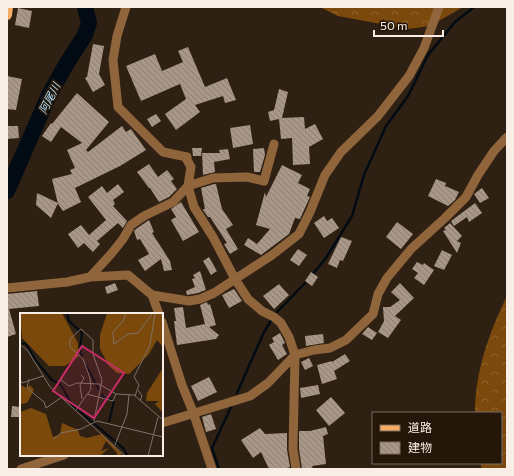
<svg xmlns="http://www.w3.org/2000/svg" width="514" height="476" font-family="Commissioner,'Noto Sans JP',sans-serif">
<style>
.forest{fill:url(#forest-crowns)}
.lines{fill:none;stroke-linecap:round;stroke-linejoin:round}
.stream{stroke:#020b13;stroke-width:2.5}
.river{stroke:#020b13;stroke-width:16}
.building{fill:url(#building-back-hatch)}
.minor{stroke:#91653b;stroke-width:9}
.major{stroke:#f5ac64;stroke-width:10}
.labels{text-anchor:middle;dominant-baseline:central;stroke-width:4;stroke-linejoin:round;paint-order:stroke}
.water-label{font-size:11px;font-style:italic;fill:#b3ddfb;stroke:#241709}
.inset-river{fill:none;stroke:#020b13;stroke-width:2}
.inset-road{fill:none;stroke:#7f7267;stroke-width:1}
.view{fill:#c82d69;fill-opacity:0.15;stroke:#c82d69;stroke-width:2}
.inset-edge{fill:none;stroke:#f9eee6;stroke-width:2}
</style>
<defs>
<pattern id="forest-crowns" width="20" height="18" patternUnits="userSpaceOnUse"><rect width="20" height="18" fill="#7c490c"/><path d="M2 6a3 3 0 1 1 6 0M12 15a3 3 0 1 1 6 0" fill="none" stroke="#8f642f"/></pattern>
<pattern id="building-back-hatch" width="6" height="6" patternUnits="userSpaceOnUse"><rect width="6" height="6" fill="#a89686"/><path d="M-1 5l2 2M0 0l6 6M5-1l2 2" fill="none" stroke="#8c7e72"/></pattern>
</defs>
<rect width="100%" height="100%" fill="#2e2013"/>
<path class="forest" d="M320 7H463L430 26 408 29 338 16Z
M507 296V469H482L480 463H501V413H475C475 371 489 333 507 296Z"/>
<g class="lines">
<path class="stream" d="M312 275 326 258 352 216 364 175 386 126 408 96 428 55 455 22 474 7
M275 314 307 281
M237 393 264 332 272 319
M219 469 212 448 231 407"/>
<path class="river" d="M7 191 50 93 67 63 85 35 89 23 85 7"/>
</g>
<path class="building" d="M18 8 32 11 29 28 15 25Z
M93 44 104 46 99 74 105 85 93 92 85 78 87 77Z
M188 47 205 87 227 78 236 100 225 103 223 96 195 105 200 112 176 130 165 114 186 99 180 84 141 101 126 66 155 54 162 71 183 62 178 51Z
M7 76 22 79 16 110 7 109Z
M279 89 288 92 282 118 304 117 305 129 315 124 323 139 309 147 310 164 293 165 292 138 281 139 279 119 270 121 268 112 274 110Z
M77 93 109 122 86 150 88 152 122 126 126 132 131 129 146 150 120 166 75 188 81 202 63 211 58 204 52 179 72 174 70 170 75 168 67 150 82 143 61 127 51 142 42 136 51 123 52 124Z
M156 114 161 121 152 127 147 119Z
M250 125 253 144 233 148 230 128Z
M7 126H18L19 138 7 139Z
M192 148H202L201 156H193Z
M264 148 265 155 260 172H254L253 149Z
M228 149 230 159 214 162 215 172 203 175 202 153H220L219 150Z
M149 164 158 177 167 170 174 179 171 181 177 189 169 197 159 202 150 188H149L137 172Z
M282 165 302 175 298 183 310 189 307 196 310 197 300 219 295 218 289 234 261 255 244 245 248 238 257 244 270 229 256 225 265 192 266 197Z
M436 179 446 183 445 186 459 192 455 200 448 206 428 196Z
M118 184 124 192 113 200 115 204 113 206 127 221 123 228 118 223 97 241 100 244 93 252 84 243 78 248 68 234 81 225 89 235 106 220 88 197 102 186 107 193Z
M214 184H216L222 209 233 225 226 229 238 249 230 254 224 244 227 243 210 217H208L203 210V209H205L201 188Z
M482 188 489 198 480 203 474 194Z
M37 193 58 203 51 218 36 205Z
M181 202 199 232 183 241 171 220 176 217 171 209Z
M475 203 482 213 469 222 467 217 454 226 451 221Z
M324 216 327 221 332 218 339 228 324 238 314 223Z
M149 220 154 232 152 233 170 261 172 270 164 271 161 259 145 271 138 260 149 254 140 239 137 240 134 231 136 229Z
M397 222 413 234 401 249 386 237Z
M450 223 462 236 457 241 461 243 457 253 443 231 446 230 444 228Z
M341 237 352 241 343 261 340 260 337 268 328 264Z
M298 249 307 255 299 266 290 260Z
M442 250 452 255 444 270 434 266Z
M209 257 217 271 211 275 203 261Z
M417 262 423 265 424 263 434 270 424 285 414 278 418 273 412 269Z
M200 271 206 290 203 291 202 289 203 291 198 293 187 295 186 291 195 287 192 279 195 278 193 275Z
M311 272 318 277 312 286 305 281Z
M115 283 118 290 107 294 105 287Z
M400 283 414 298 395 316 401 320 388 338 378 332 384 321 383 307H390L400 300 391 292Z
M279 284 289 295 274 309 263 296Z
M234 289 242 301 229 308 222 295Z
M37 291 39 306 9 309 16 334 7 337V294Z
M207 302 208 305 210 304 216 325 209 327 219 335 216 339 177 345 174 321H176L174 308 183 307 186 328 205 324 200 305Z
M368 327 377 333 372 340 362 334Z
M280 333 285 343 282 345 287 354 278 360 269 345 274 342 272 338Z
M323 334 324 343 306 346 305 336Z
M345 354 350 361 334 371 337 379 322 384 317 365 332 361V362Z
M309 358 313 366 305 370 301 362Z
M209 377 217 392 198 401 191 386Z
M318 385 320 394 301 398 300 388Z
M331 397 345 413 329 426 316 410Z
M12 406 21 407V417H11Z
M211 414 216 429 206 432 202 417Z
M326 427 328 434 323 436 326 464 312 466 313 469H302L299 449V431H310Z
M260 428 265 434 287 433V450L290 467 285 469H269L261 452 253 458 241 440Z"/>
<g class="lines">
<path class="minor" d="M126 7 117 36 113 60 118 107 163 152 187 157V160L191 167 188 186 194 207 213 237 235 279 248 299 262 311 274 317 281 323 289 337 295 355 293 449 296 469
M90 277 111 254 123 239 131 225 144 216 173 202 188 186 213 178 247 177 264 181 274 144
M7 288 67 282 90 277 128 275 152 295 159 314
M152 295 189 301 200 299 214 293 272 255 299 234 310 212 325 175 341 152 378 116 409 76 424 48 439 7
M162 322 182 385 193 412 212 469
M162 423 250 396 268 383 295 355 314 350 330 348 346 340 373 314 378 294 387 278 411 249 445 218 466 197 478 175 494 151 507 137
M21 469 64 455"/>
<path class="major" d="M7 15 8 7"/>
</g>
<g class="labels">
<g class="water-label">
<text transform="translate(49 98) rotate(-63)">阿尾川</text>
</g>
</g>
<g transform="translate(20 313)">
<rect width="143" height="143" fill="#2e2013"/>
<path d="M0 0H42L58 30V44L45 53H29L2 25ZM87 0H143V34L137 27 129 41 109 61 97 60 89 53 80 36V22ZM143 55V100L135 91 139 88H126L127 80ZM0 72 7 75 10 72 14 77 7 90 0 91ZM11 95 26 101 33 124 40 122 42 110 58 117 60 123 67 125 82 121 101 140V143H97V140L86 128 81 138 89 135 80 143H0V99Z" fill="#7c490c"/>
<path class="inset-river" d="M47 0 49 8 62 20 60 36 62 44M0 33 4 30 7 32 16 48 32 67 41 72 52 92 103 135 108 143M66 52 79 77M82 81 84 85 92 87M89 109 94 88"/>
<path class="inset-road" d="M106 0 103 8 93 19 94 31 108 21 118 20 133 0M0 31 8 38 30 74 105 143M61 62 64 65 60 72 62 86M0 66 2 70 23 63M9 66 7 75 24 89 26 95 42 84M40 66 49 73 57 70 79 71 96 81 114 82 143 107M118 77 122 83 120 88M67 81 93 88 96 81M115 83 119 72 114 64 130 32 135 0M56 97 71 76 70 65 63 46 50 34V26L61 16 73 27V41L82 67 74 108M33 126 41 120 61 116 77 108 143 124M95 132 107 101 109 82M128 143 138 104"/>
<path class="view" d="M62 33 104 60 74 105 33 78Z"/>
<rect width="143" height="143" class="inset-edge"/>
</g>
<rect width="514" height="476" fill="none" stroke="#f9eee6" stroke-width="16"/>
<rect x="372" y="412" width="130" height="52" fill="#241709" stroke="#796d61"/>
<rect x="380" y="425" width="20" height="6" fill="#f5ac64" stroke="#796d61"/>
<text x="408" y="432" font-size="12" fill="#f9eee6">道路</text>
<rect x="380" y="442" width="20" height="12" fill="url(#building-back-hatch)" stroke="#796d61"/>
<text x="408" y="452" font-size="12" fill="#f9eee6">建物</text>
<path d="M374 30v6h69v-6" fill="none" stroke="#f9eee6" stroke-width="2"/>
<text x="380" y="30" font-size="12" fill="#f9eee6" stroke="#241709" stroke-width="3" paint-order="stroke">50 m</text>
</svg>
